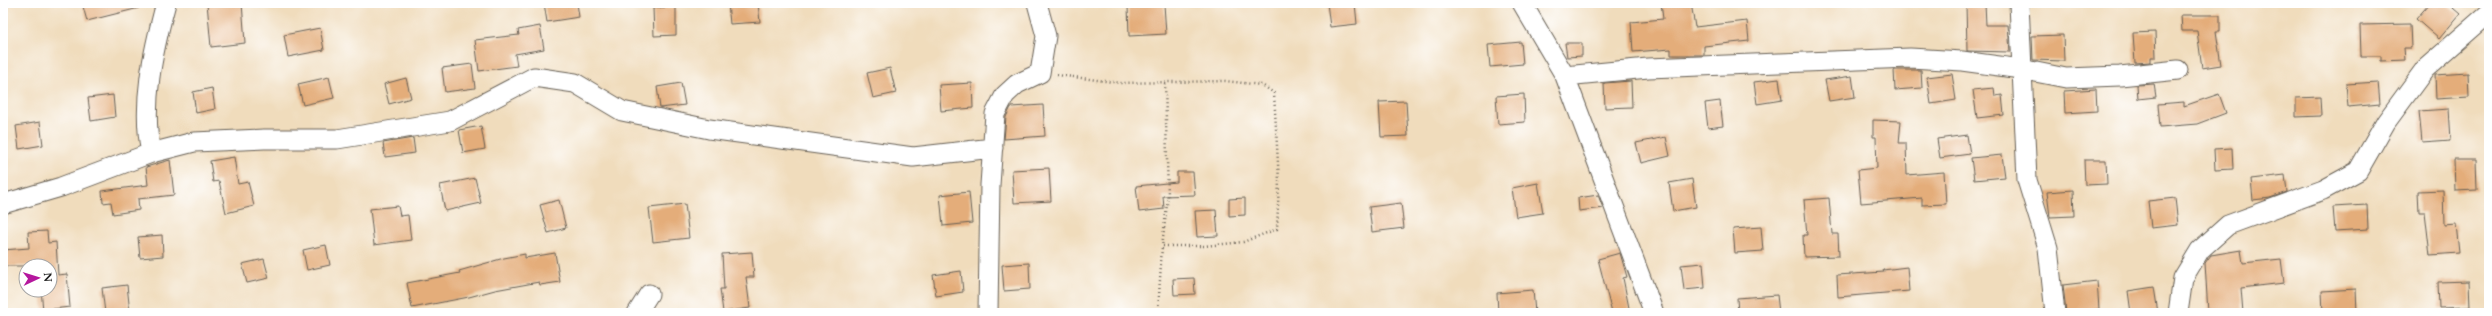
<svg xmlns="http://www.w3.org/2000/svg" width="2492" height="316" font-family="Cardo,serif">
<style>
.building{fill:#e4ad7a}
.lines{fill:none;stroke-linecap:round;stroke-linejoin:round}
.minor-casing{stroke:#665f54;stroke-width:21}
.path{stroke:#665f54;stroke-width:2.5;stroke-dasharray:1 3;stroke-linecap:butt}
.minor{stroke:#fff;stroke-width:19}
</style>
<rect width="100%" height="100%" fill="#fff"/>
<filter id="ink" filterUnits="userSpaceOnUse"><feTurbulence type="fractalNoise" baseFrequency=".025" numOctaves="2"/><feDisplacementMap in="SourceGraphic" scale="8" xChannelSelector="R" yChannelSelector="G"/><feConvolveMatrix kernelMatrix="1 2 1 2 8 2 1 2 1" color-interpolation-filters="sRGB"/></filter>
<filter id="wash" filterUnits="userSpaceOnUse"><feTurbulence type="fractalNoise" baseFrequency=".012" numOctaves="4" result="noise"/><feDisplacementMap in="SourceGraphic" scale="16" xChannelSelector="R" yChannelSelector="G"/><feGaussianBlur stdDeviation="0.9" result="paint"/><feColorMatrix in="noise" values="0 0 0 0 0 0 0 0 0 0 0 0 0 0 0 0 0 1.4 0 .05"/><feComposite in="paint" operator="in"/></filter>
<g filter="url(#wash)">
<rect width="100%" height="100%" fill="#f0dcbc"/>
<g id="blocks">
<path class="building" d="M82 3H139V8L87 21Z
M207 3H242L245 43 211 47Z
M544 3H577L579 17 547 22Z
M728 3H758L760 22 730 24Z
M1327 3H1355L1357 24 1330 27Z
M1661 3H1691L1695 27 1747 21 1749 41 1704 46V55H1671V49L1633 52 1631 22 1663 19Z
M1966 3H1985L1986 25H2008L2010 52 1967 51Z
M2430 3H2447L2460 14 2439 39 2416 19Z
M1164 4 1166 34 1129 36 1128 6Z
M676 7V35L654 36 653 8Z
M2181 15H2220V31H2216L2221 65 2202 68 2197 31H2182Z
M2410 24 2411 48H2404L2405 60 2381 61V56H2361L2360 25Z
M540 26 544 49 515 54 517 66 479 71 475 40 519 35 518 30Z
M320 28 324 50 288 57 284 35Z
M2155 32 2156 57H2151V62L2135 63 2133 33Z
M2063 35 2064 61 2033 60 2032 36Z
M1521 42 1523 64 1490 67 1488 45Z
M1565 43H1582V56L1567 57Z
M472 64 475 88 445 92 442 68Z
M890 68 896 93 873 98 867 73Z
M1894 70H1921L1922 88 1895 90Z
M2468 73 2469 97 2436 99 2435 75Z
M1952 74 1956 100 1931 104 1927 77Z
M1852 76 1855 97 1829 101 1825 80Z
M329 77 334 98 303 105 298 84Z
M406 78 411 98 389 104 384 84Z
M1779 79 1782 100 1757 104 1754 82Z
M1631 81 1632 107 1605 108 1604 83Z
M2378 82 2380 104 2348 107 2346 84Z
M681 83 685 105 660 108 657 87Z
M972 83 973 108 941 111 939 85Z
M2154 84 2156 97 2138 99 2137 85Z
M212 88 215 109 196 113 193 92Z
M1994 88 1995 96 2002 95 2004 115 1977 118 1973 90Z
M2096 89 2097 111 2065 113 2064 91Z
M1524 94 1525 122 1498 124 1496 96Z
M2219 94 2226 113 2197 124 2160 127 2158 104 2184 102V106Z
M113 95 115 117 91 121 88 98Z
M2320 97 2321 116 2296 117V98Z
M1406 101 1408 136 1381 137 1379 102Z
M1720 101 1723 126 1708 128 1705 103Z
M1043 105 1045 136 1004 139 1006 117 1011 107Z
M2449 109 2451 140 2422 142 2419 111Z
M1873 120 1901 121 1899 143H1906L1907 175 1944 172 1946 204 1922 205V198L1861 203 1858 170 1877 168 1876 137H1873Z
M40 122 43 145 19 149 16 126Z
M481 126 485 149 463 153 459 130Z
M1967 135 1970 154 1940 158 1937 139Z
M1666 137 1670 156 1641 163 1636 143Z
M413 138 415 153 385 157 383 143Z
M2232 148 2233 169 2215 170 2214 149Z
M2002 155 2005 177 1974 180 1971 158Z
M234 157 238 184 248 182 254 206 226 213 219 181 213 182 210 161Z
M170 160 174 195 138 199 139 210 113 214 111 202 103 203 102 191 148 185 146 167Z
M2084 160H2106L2107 184 2085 185Z
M2454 160H2476L2477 190 2455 191Z
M1049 168 1051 201 1014 203 1012 170Z
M1177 172H1193L1195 195 1163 196 1164 209 1139 212 1136 186 1177 182Z
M2285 175 2287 192 2270 198 2253 200 2251 179Z
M475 178 481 203 445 211 440 185Z
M1692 179 1696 207 1673 211 1669 183Z
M1538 183 1543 213 1516 217 1512 188Z
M2073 190 2074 216 2050 217 2047 192Z
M2443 190 2444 225 2456 224 2459 253 2430 255 2425 212H2419L2418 191Z
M969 192 972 223 943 226 940 195Z
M1598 195 1603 208 1579 211 1578 198Z
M1245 198V215L1229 216V199Z
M1829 198 1832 234H1838L1839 256 1804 257 1803 235H1807L1804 200Z
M2175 198 2178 225 2151 228 2148 201Z
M559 200 566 228 548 233 540 205Z
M1401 203 1404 228 1372 232 1369 207Z
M685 204 689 238 653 242 649 208Z
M2367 205 2368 229 2335 231 2333 207Z
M398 206 400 216 408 215 411 240 374 245 370 209Z
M1216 210 1218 236 1197 237 1195 211Z
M1761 227 1763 251 1735 253 1733 229Z
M47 231 48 243 56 242 58 275 67 274 70 307 43 310 41 290H50V266H3V250L29 248 28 232Z
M162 235 163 256 140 258 138 237Z
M326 245 330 265 307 270 303 250Z
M2241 250 2243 263 2281 259 2284 283 2241 288 2243 313H2208L2205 263 2211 255Z
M752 252 754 277H746L750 308 723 312 720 289H724L722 254Z
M555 253 560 282 540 285 539 282 495 290 469 297 412 308 407 283 460 273 459 271 504 258 525 254V258Z
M1620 253 1627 277 1623 278 1630 313H1612L1598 259Z
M264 259 269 278 247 283 242 264Z
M1029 263 1030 289 1004 291 1002 265Z
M1703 263 1705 288 1684 290 1681 265Z
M1907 267 1909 291 1838 297 1837 275 1884 272 1883 270Z
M961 271 963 292 936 296 933 275Z
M1194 278 1195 294 1174 295 1173 279Z
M2097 281 2099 309 2066 313 2063 285Z
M2469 281 2470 307 2439 308 2438 282Z
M127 285 130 313H105L102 288Z
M2154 287 2158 313H2131L2128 291Z
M2356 289 2357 313H2323L2322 291Z
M1533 290 1535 313H1498L1497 293Z
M1777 295 1779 313H1738L1737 298Z"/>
</g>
</g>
<g filter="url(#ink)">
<use href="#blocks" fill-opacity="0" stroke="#665f54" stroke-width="1"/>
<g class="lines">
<defs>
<path id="minor" d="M1522 3 1565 76 1654 313
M2019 3 2027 180 2048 248 2055 313
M1565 76 1648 68 1910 58 1962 61 2021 69 2066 78 2120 76 2178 70
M151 153C141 104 153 51 166 3
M3 204 61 187 151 153 194 142 264 139H337L450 121 534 77 575 83 622 111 709 129 913 157 993 148
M637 313 649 294
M988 313 990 185 995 114 1005 95 1017 84 1040 73 1046 36 1037 3
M2178 313 2183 278 2200 250 2228 225 2323 190 2358 171 2386 122 2425 69 2489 13"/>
</defs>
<use href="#minor" class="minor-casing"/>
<path class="path" d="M1057 75 1121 83 1225 81 1262 85 1274 93 1279 181 1277 229 1243 242 1204 246H1162L1168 196 1165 82
M1158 313 1162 246"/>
<use href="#minor" class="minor"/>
</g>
</g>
<rect width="2492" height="316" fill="none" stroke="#fff" stroke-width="16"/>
<g transform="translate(38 278) rotate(86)"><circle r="19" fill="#ffffff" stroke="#a4a4a4"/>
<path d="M0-3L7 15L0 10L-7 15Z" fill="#b5179e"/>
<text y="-6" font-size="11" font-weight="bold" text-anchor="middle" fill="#1c1c1c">N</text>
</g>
</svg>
